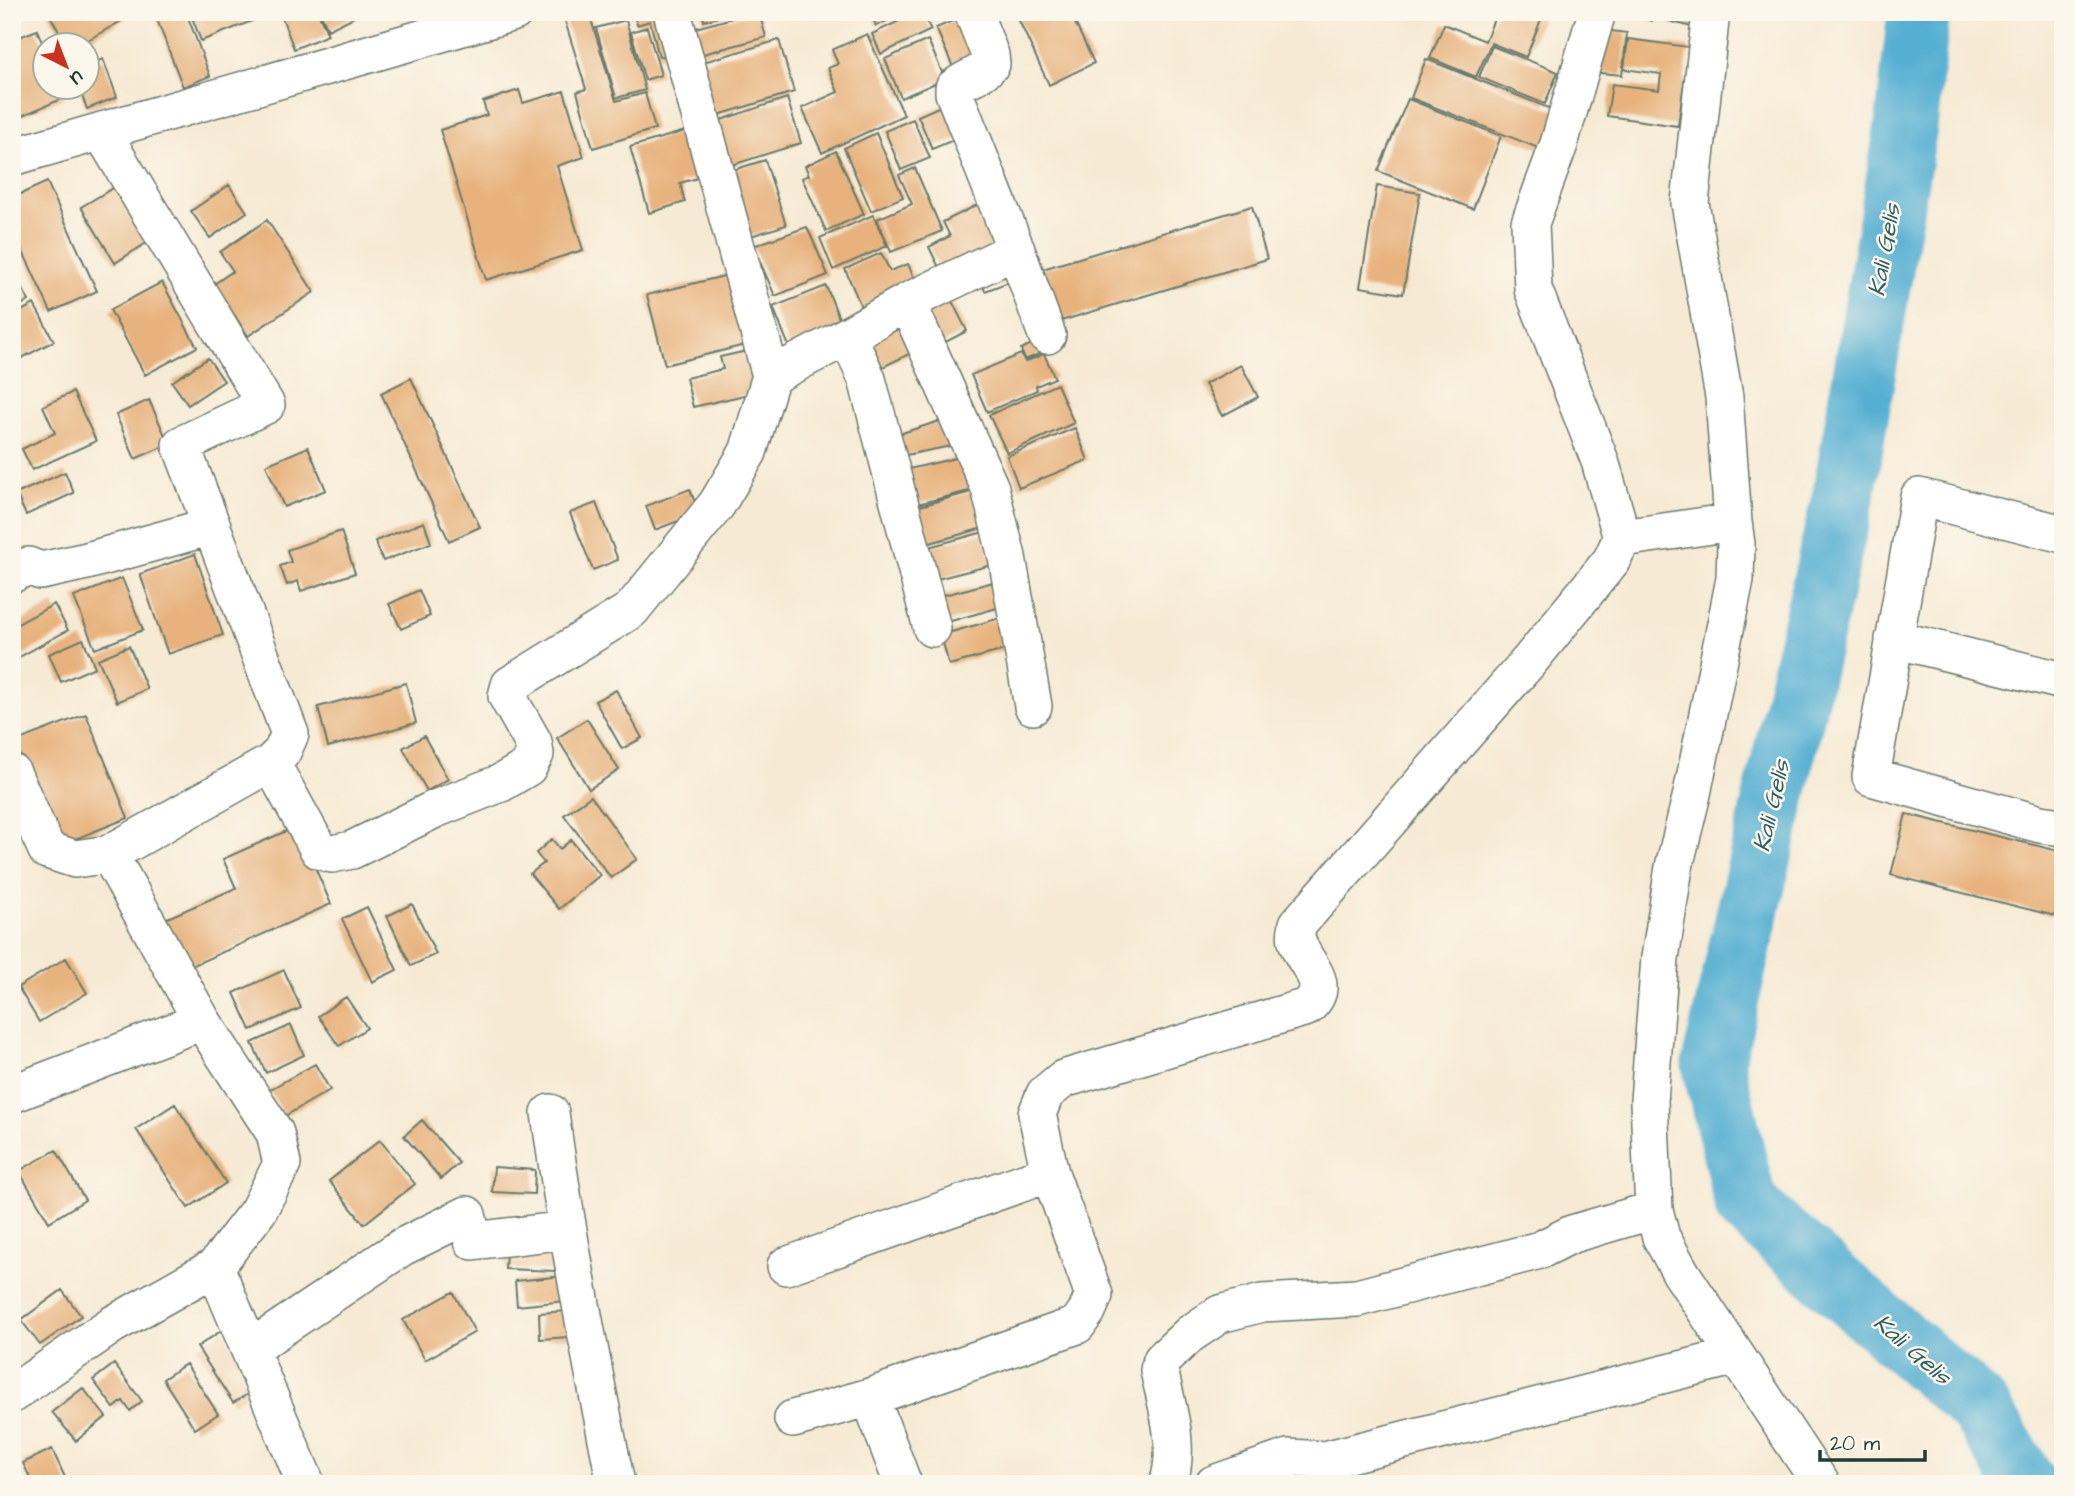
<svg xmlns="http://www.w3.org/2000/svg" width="2075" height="1496" font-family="'Architects Daughter',sans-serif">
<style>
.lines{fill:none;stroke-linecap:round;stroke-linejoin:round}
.river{stroke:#55afd2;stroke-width:63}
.building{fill:#e7b27d}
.minor-casing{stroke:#6a7a6c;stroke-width:40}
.minor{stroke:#fff;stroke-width:37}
.labels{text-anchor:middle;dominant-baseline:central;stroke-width:5;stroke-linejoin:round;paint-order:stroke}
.water-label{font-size:24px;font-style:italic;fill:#2f5f63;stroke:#fbf7ec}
</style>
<rect width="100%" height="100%" fill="#fbf7ec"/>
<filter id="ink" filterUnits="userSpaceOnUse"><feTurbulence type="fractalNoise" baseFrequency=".0143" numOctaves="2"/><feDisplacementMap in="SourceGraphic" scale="14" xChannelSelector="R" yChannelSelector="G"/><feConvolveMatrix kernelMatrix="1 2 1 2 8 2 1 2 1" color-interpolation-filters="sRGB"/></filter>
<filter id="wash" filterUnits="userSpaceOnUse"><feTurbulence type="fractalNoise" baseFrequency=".00686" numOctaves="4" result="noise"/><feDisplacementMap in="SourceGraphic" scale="28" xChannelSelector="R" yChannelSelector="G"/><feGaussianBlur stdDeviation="1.57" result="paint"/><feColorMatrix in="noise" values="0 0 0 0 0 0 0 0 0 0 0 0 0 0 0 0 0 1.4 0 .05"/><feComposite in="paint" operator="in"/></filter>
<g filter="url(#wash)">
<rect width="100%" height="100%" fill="#f6ead4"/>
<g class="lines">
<path class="river" d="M1919 12 1906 127 1844 494 1713 1064 1746 1205 1980 1409 2026 1484"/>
</g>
<g id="blocks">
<path class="building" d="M48 12H131L132 15 77 46H67Z
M167 12H186L210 76 183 87 156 17Z
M190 12H258L260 18 201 41Z
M280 12H318L328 35 294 49Z
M320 12H364L328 30Z
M633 12H671L681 51 659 57 650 21 637 25Z
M702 12H733V13L704 21Z
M754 12H759L766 37 692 57 685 31Z
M871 12H907L876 26Z
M918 12H922L931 30 881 54 872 34Z
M1015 12H1070L1094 63 1049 85Z
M1497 12H1544L1526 57 1491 43 1476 77 1430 58 1444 24 1485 41Z
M1624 12H1655L1652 21Z
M1659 12H1696L1692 27 1657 18Z
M589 13 616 101 645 93 655 129 593 148 577 92 586 89 565 21Z
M962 17 980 61 955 72 936 28Z
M626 20 645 90 616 98 596 28Z
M647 27 661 75 645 80 631 32Z
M1596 29 1627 33 1622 75 1590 72Z
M37 30 46 52V88H60L64 98 12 120V40Z
M867 34 904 115 822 153 802 108 838 92 828 68 838 64 832 50Z
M1628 39 1689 47 1678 126 1607 116 1612 84 1659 90 1661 74 1624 69Z
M779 40 794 92 705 119 690 66Z
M928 40 945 79 901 98 885 59Z
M1492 46 1558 72 1545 104 1479 77Z
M103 59 117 97 87 109 79 88H88V65Z
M1426 59 1561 113 1546 151 1411 98Z
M519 90 523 103 564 91 584 157 557 166 583 250 486 280 440 130 487 115 483 102Z
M787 98 801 143 726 167 712 123Z
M1408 99 1501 136 1473 209 1378 171Z
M954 100 968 134 932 149 918 116Z
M913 119 930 158 901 170 885 131Z
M699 127 712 174 680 183 685 202 649 213 630 147Z
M876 133 903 197 871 211 844 148Z
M836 151 864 214 826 231 802 178 809 175 805 166Z
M765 160 786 225 741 239 730 171Z
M915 168 942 231 891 252 877 219 912 204 899 175Z
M47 182 97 291 51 312 12 228V198Z
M118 185 151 240 115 263 81 207Z
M229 185 247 212 210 238 191 211Z
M1377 186 1420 193 1403 294 1360 287Z
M987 200 1011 248 944 278 929 247 950 236 943 222Z
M1252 206 1267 259 1051 324 1036 271Z
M873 215 887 246 833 270 820 238Z
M267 220 314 292 248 336 214 284 233 271 220 252Z
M807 227 828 275 775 296 753 246Z
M881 253 890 271 908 264 920 291 865 316 845 269Z
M1009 259 1017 279 985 291 977 272Z
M728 275 757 342 665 365 647 295Z
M17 278 29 301 12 309V281Z
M162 282 197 347 145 375 110 310Z
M826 286 843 328 790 349 773 307Z
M946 289 967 331 934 348 913 306Z
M34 304 54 341 20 359 12 345V316Z
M906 321 919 349 879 369 866 340Z
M1039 341 1043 352 1025 360 1021 349Z
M756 349 766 390 693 407 686 378 723 369 720 357Z
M1021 354 1025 362 1044 354 1055 378 1036 386 1037 390 987 412 971 375Z
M208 358 224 381 188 405 172 382Z
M1241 365 1258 397 1222 416 1205 384Z
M411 378 480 527 449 541 381 393Z
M1057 384 1074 423 1007 453 989 415Z
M73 392 96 441 32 470 22 449 55 433 43 406Z
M149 400 169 444 135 459 116 415Z
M952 417 961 444 901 456 896 435Z
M1075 428 1088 460 1019 488 1007 456Z
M308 447 326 490 284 507 266 465Z
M964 456 973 490 914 505 905 470Z
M65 472 74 493 26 515 16 494Z
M690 489 699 513 655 530 646 506Z
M974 491 983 528 923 545 913 508Z
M596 503 618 560 593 570 570 513Z
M424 522 431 543 383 561 375 541Z
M341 531 355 573 301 591 298 581 287 585 280 566 291 562 287 550Z
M984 532 992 565 933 580 925 548Z
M195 554 223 635 168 654 140 574Z
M122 578 143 630 95 649 74 597Z
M997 581 1004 606 944 623 937 597Z
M419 590 430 616 401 629 389 604Z
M54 604 68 630 12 661V627Z
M1004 617 1012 648 949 665 941 635Z
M83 639 95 667 61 682 49 654Z
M129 646 147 689 117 702 98 659Z
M406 683 416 723 328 747 318 707Z
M616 690 642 738 622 749 595 701Z
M86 714 128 818 55 847 14 742Z
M587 719 619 770 589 789 557 738Z
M424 736 448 779 427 791 403 748Z
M591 796 637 859 611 878 564 815Z
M1906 814 2063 852V918L1891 875Z
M291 829 303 840 331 904 178 972 156 923 236 888 223 859Z
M552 839 560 849 571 840 600 875 559 909 530 874 544 863 536 853Z
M412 904 436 954 411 966 387 916Z
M367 907 397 970 372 982 342 919Z
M66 958 87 993 39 1022 18 987Z
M284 970 301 1008 251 1030 234 993Z
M346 997 367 1028 339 1046 318 1016Z
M291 1025 304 1055 266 1073 252 1043Z
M315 1064 330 1090 285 1116 269 1090Z
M175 1104 226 1183 188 1208 136 1129Z
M422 1120 459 1163 441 1179 404 1136Z
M380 1140 415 1184 364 1224 329 1181Z
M56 1150 85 1200 49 1222 19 1171Z
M494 1167 535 1170 534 1194 492 1192Z
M507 1238 557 1241 555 1271 505 1269Z
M564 1276 565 1301 517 1306 515 1281Z
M62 1290 81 1316 40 1345 21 1320Z
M453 1292 475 1332 425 1360 403 1320Z
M568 1311 569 1337 540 1339 539 1313Z
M224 1329 261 1386 233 1403 197 1347Z
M114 1364 142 1401 130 1411 123 1401 114 1408 93 1380Z
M186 1364 218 1414 195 1429 163 1379Z
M83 1388 106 1417 76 1441 52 1412Z
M52 1449 68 1484H33L23 1463Z"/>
</g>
</g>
<g filter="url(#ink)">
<use href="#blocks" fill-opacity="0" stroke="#6a7a6c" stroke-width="2"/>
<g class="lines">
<defs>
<path id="minor" d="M973 12 990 55 991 64C982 75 965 78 954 88V93L1016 250 1047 335
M1711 12 1690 203 1724 397 1733 522
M12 157 514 12
M907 302 1016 250
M838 341 907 302 990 488 1007 557 1033 706
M771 376 838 341 854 350 867 379 932 628
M2063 534 1919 497 1871 777 2040 824 2063 827
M1622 538 1733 522 1736 544 1735 579 1692 794 1674 867 1660 958 1649 1101 1654 1210 1661 1237 1681 1273 1821 1484
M12 574 28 566 41 571 87 561 212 526
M1894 639 2063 681
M271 763 319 850 332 854 352 850 435 809 501 783 528 767 535 754 533 742 507 696 510 685 631 610 717 504 748 452 771 376 672 12
M12 773 47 850 75 859 109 854
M12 1094 202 1021
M550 1113C567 1238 591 1360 616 1484
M786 1266 1050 1173
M215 1267 306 1484
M250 1349 402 1247 467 1215 473 1241 567 1230
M12 1394 112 1325 215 1267 258 1211 282 1164 275 1133 202 1021 109 854 271 763 282 752 290 734 181 445 266 405 101 131
M870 1397 903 1484
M793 1419 870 1397 1077 1325 1087 1311 1094 1295 1050 1173 1037 1114 1045 1094 1063 1079 1307 1007C1334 983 1304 966 1297 941 1295 936 1297 929 1298 924L1531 659 1611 561 1622 538 1600 461 1533 289 1530 223 1559 144 1597 12
M1168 1484C1181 1447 1167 1407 1159 1370L1162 1360 1190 1334 1220 1314 1262 1303 1357 1298 1540 1250 1572 1234 1654 1210
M1214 1484 1288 1458 1325 1460 1736 1356"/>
</defs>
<use href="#minor" class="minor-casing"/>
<use href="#minor" class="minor"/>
</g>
</g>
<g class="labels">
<g class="water-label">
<text transform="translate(1885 250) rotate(-80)">Kali Gelis</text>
<text transform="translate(1772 806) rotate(-77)">Kali Gelis</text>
<text transform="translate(1912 1350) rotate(41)">Kali Gelis</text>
</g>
</g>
<rect width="2075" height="1496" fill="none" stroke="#fbf7ec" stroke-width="42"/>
<g transform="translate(66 66) rotate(138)"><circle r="33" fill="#fbf7ec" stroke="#a3ada2" stroke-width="2"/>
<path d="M0-5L12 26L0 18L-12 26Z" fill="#c8321e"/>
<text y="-10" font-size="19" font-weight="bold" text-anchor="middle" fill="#1f3d34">U</text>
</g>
<path d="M1820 1450v10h105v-10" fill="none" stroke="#1f3d34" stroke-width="3.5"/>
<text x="1830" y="1450" font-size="21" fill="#1f3d34" stroke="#fbf7ec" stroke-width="5" paint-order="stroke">20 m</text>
</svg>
